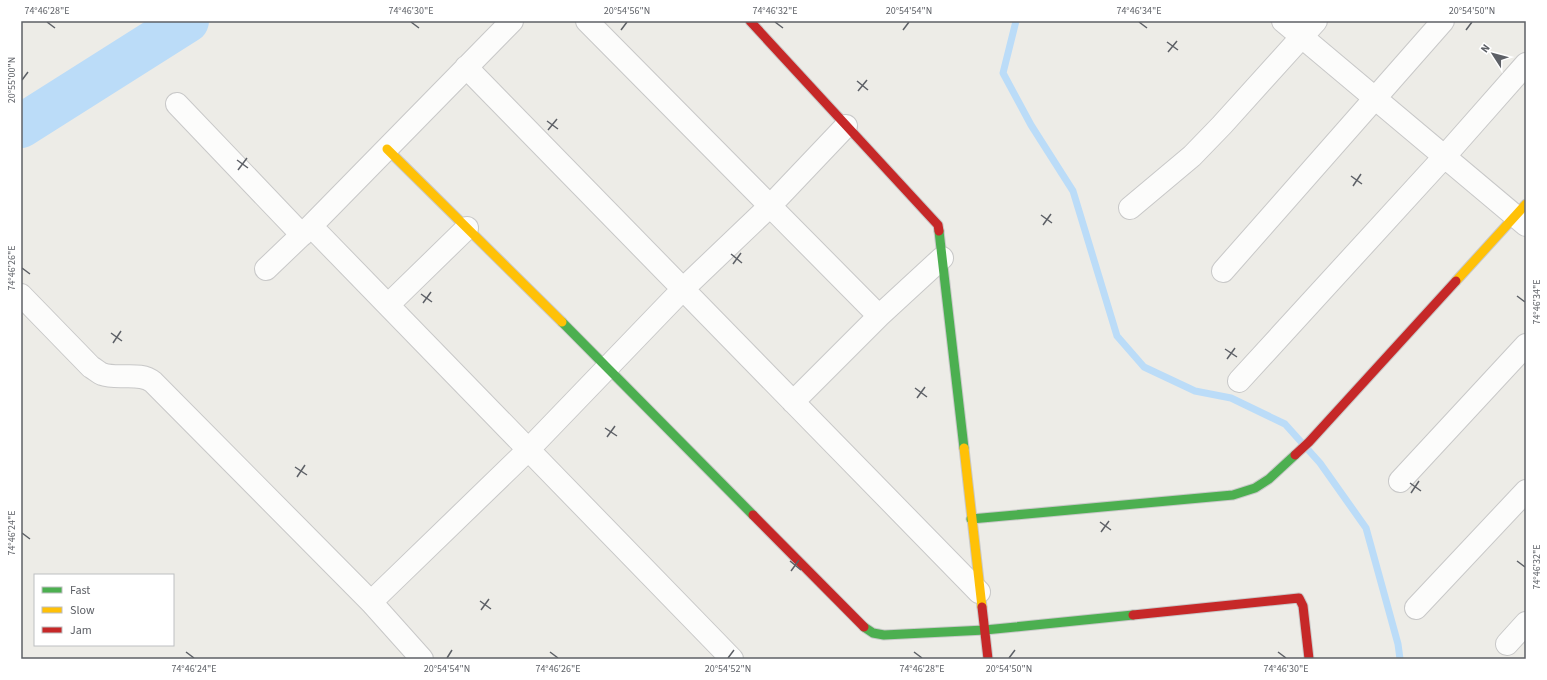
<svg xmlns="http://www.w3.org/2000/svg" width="1547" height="680" font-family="'Source Sans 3',sans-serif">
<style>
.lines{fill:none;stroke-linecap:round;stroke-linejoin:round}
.stream{stroke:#bbdcf8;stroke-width:7}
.river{stroke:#bbdcf8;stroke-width:44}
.street-casing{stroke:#c8c8c8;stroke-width:24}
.fast-casing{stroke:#c9c9c9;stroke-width:11}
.slow-casing{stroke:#c9c9c9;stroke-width:11}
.jam-casing{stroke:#c9c9c9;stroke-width:11}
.street{stroke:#fcfcfb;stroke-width:22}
.fast{stroke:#4caf50;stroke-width:9}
.slow{stroke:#ffc107;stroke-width:9}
.jam{stroke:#c62828;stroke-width:9}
.ticks{fill:none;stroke:#5d6066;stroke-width:1.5}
.neatline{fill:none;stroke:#5d6066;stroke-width:1.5}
.ticks-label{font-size:10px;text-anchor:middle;fill:#5d6066}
</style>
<rect width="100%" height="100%" fill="#edece7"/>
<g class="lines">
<path class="stream" d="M1016 21 1003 73 1031 125 1073 191 1117 336 1144 367 1195 391 1231 398 1285 424 1320 463 1366 528 1398 644 1400 659"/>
<path class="river" d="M21 126 187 21"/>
<defs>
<path id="street" d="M587 21 879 316
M1283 21 1526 225
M466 67 979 592
M177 104 302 235
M1130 208 1192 156 1222 125 1316 21
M311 226 732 659
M266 269 311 226 512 21
M1223 271 1443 21
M21 295 91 367C95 369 99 373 102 374 118 380 140 371 153 382L371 602 422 659
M388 305 467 228
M1239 381 1444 157 1526 64
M793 402 879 316 942 258
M1400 481 1526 345
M371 602 528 450 683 289 770 206 846 126
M1416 608 1526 491
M1507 644 1526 623"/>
<path id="fast" d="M939 231 964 448
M562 322 753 515
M971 519 1233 495 1255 488 1269 479 1295 455
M864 627 873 633 884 635 985 630 1133 615"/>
<path id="slow" d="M387 149 562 322
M1456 281 1526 204
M964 448 982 607"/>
<path id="jam" d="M750 21 938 225 939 231
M1295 455 1309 442 1456 281
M753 515 864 627
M982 607 988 659
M1133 615 1299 598 1303 606 1309 659"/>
</defs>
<use href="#street" class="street-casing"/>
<use href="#fast" class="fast-casing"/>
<use href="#slow" class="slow-casing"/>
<use href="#jam" class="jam-casing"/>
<use href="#street" class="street"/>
<use href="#fast" class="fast"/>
<use href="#slow" class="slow"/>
<use href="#jam" class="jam"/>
</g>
<path class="ticks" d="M47 22 55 28M411 22 419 28M775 22 783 28M1139 22 1147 28M621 30 627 22M903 30 909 22M1466 30 1472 22M1167 42 1178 50M1168 52 1177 41M22 80 28 72M857 81 868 90M858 91 867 80M547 121 558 129M548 130 557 119M237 160 248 168M238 170 247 158M1351 176 1362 184M1353 186 1361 174M1041 215 1052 223M1043 225 1051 214M731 254 742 263M733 264 741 253M22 268 30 274M421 294 432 302M1517 296 1525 302M423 303 431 292M111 333 122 341M113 343 121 331M1225 349 1237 357M1227 359 1235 348M915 388 927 397M917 398 925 387M605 428 617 436M607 437 615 426M295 467 307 475M297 477 305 465M1410 483 1421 491M1411 493 1419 481M1100 522 1111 530M1101 532 1109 521M22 533 30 539M790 561 801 570M1517 561 1525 567M791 571 799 560M480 601 491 609M481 610 489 599M186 652 194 658M550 652 558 658M914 652 922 658M1278 652 1286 658M447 658 452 650M728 658 734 650M1009 658 1015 650"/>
<rect width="1547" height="680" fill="none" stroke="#ffffff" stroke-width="44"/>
<rect x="34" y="574" width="140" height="72" fill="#ffffff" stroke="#bebfc2"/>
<rect x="42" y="587" width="20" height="6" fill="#4caf50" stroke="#bebfc2"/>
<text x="70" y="594" font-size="12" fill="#5d6066">Fast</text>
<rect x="42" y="607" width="20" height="6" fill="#ffc107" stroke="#bebfc2"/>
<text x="70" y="614" font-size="12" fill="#5d6066">Slow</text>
<rect x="42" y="627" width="20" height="6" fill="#c62828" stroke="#bebfc2"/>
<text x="70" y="634" font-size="12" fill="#5d6066">Jam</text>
<g transform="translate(1493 54) rotate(306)" stroke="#ffffff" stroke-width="3" paint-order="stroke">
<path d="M0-3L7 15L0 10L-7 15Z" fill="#5d6066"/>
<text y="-6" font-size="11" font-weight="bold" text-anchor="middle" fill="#5d6066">N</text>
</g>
<rect x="22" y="22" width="1503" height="636" class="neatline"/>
<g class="ticks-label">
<text x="47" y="14">74°46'28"E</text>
<text x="411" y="14">74°46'30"E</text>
<text x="627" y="14">20°54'56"N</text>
<text x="775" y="14">74°46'32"E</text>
<text x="909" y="14">20°54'54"N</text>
<text x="1139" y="14">74°46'34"E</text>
<text x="1472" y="14">20°54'50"N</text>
<text transform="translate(11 80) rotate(-90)" y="4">20°55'00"N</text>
<text transform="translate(11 268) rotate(-90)" y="4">74°46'26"E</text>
<text transform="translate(1536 302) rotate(-90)" y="4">74°46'34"E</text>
<text transform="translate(11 533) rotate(-90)" y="4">74°46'24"E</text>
<text transform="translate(1536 567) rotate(-90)" y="4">74°46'32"E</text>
<text x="194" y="672">74°46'24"E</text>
<text x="447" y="672">20°54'54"N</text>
<text x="558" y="672">74°46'26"E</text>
<text x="728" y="672">20°54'52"N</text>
<text x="922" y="672">74°46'28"E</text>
<text x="1009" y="672">20°54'50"N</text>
<text x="1286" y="672">74°46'30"E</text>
</g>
</svg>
